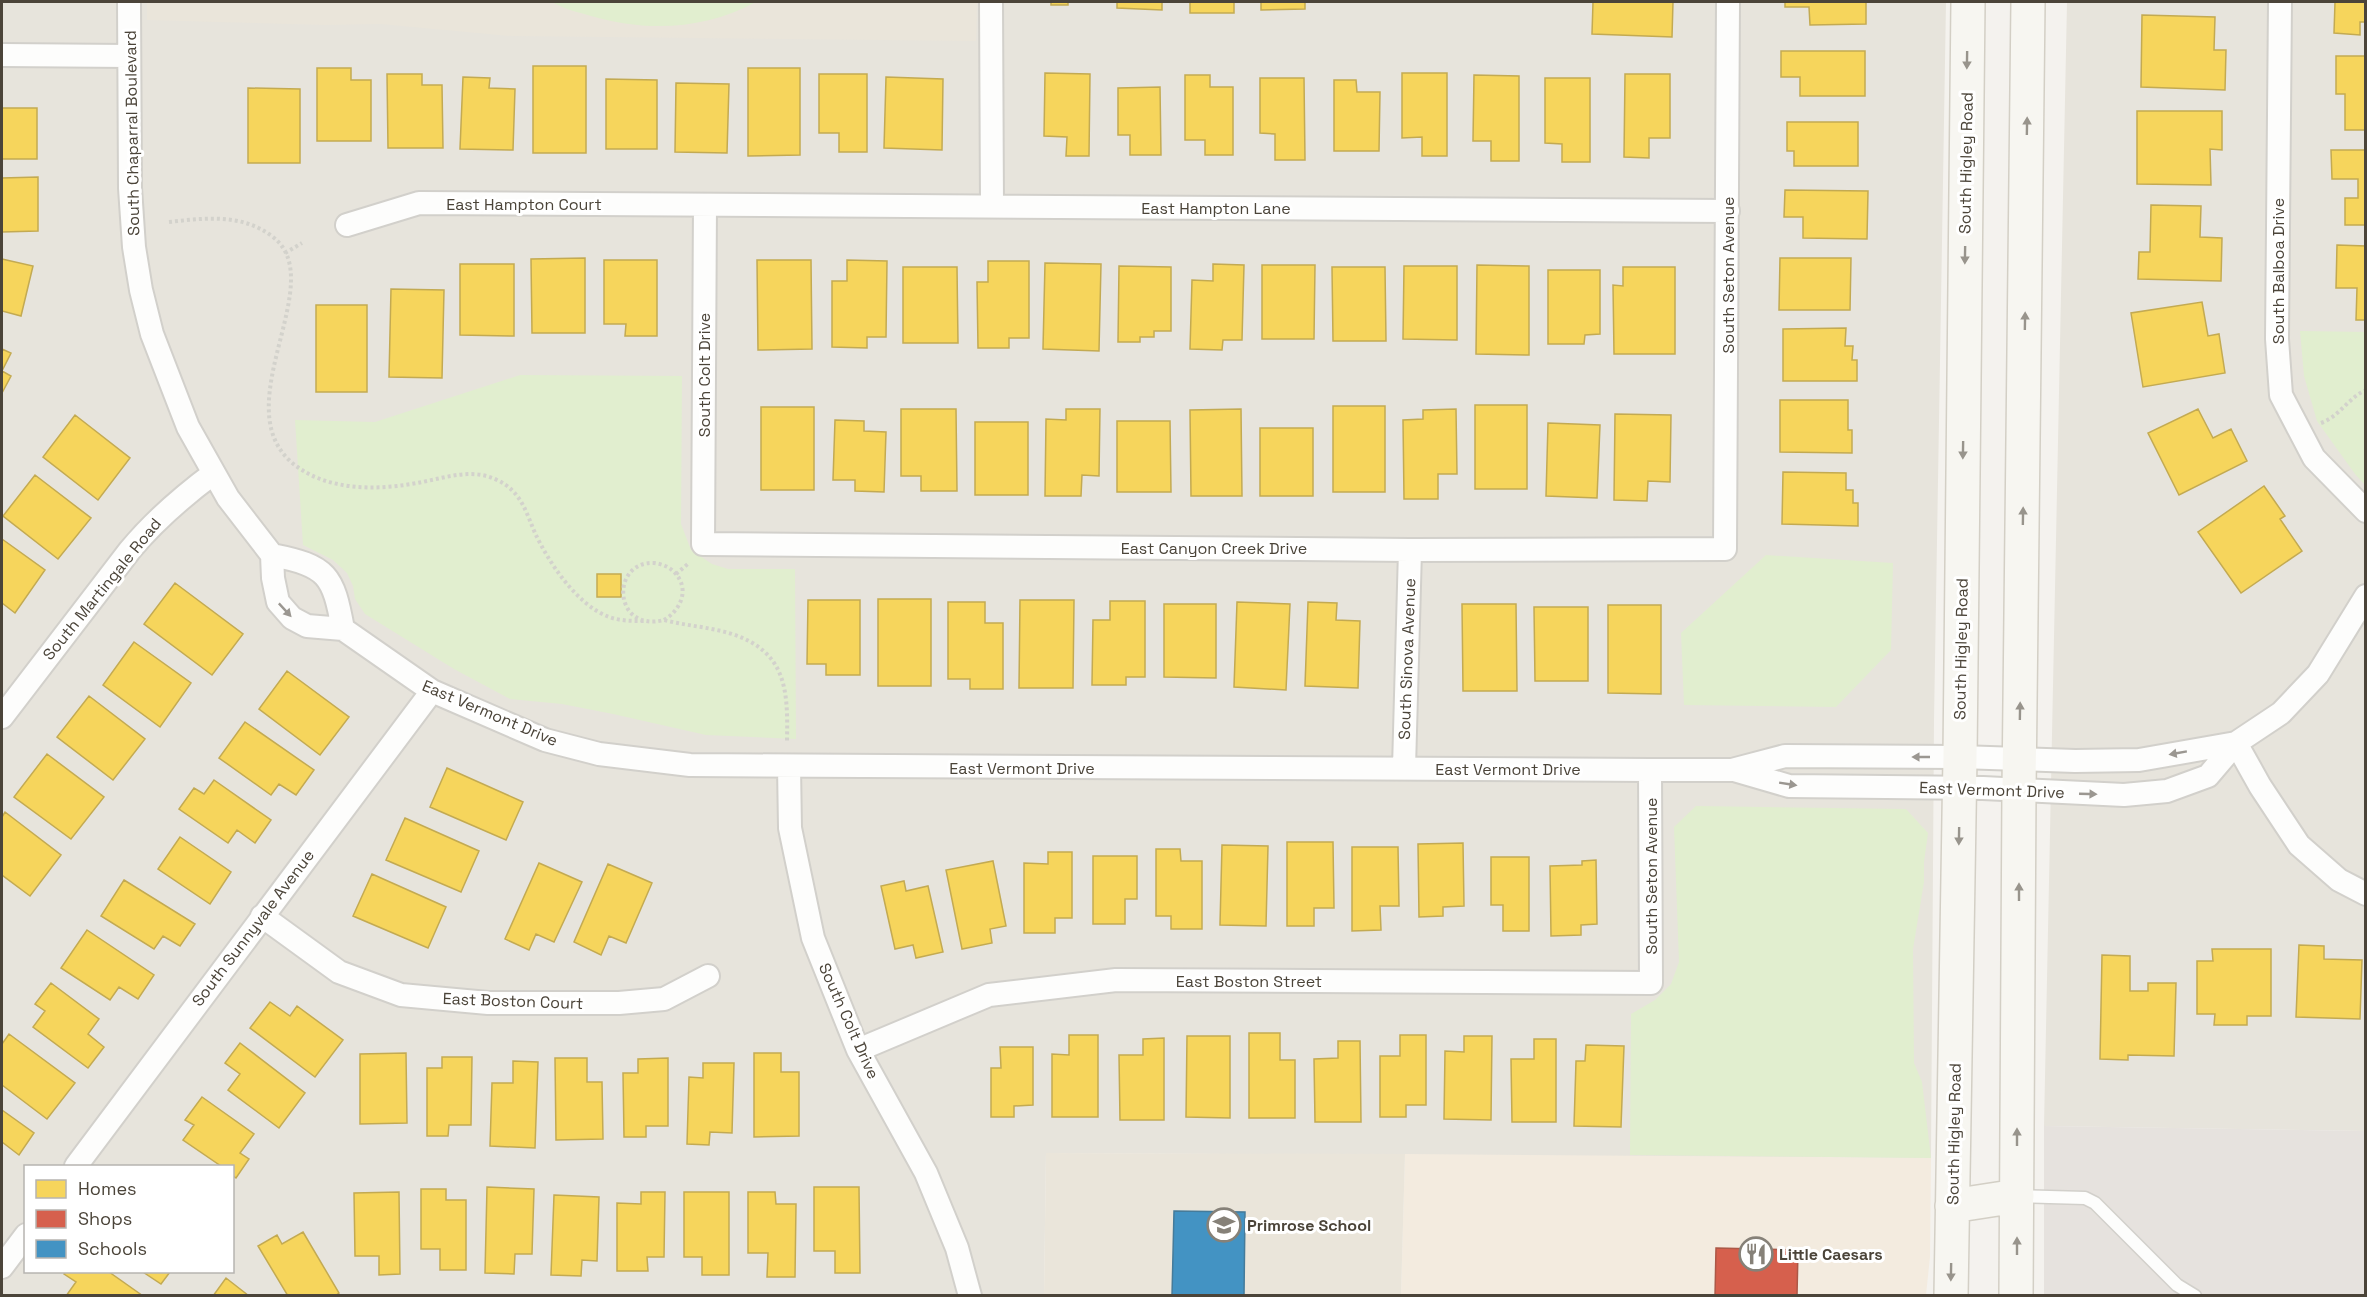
<svg xmlns="http://www.w3.org/2000/svg" width="2367" height="1297" font-family="'Space Grotesk',sans-serif">
<style>
.residential{fill:#e7e4dc;fill-rule:evenodd}
.commercial{fill:#f3ebdf}
.industrial{fill:#e6e2de}
.education{fill:#eae5da}
.green{fill:#e1eecf}
.homes{fill:#f6d55c;stroke:#c3aa52;stroke-width:1.5}
.shops{fill:#d6604d;stroke:#ac5847;stroke-width:1.5}
.schools{fill:#4393c3;stroke:#457b9a;stroke-width:1.5}
.lines{fill:none;stroke-linecap:round;stroke-linejoin:round}
.lane-casing{stroke:#d2d0cb;stroke-width:15}
.street-casing{stroke:#d2d0cb;stroke-width:26}
.secondary-casing{stroke:#d3cfc5;stroke-width:36}
.path{stroke:#d3d2cc;stroke-width:4;stroke-dasharray:3 3;stroke-linecap:butt}
.lane{stroke:#fdfdfc;stroke-width:12}
.street{stroke:#fdfdfc;stroke-width:22}
.secondary{stroke:#f7f6f1;stroke-width:33}
.oneway{fill:#98948c}
.oneway2{fill:#9b9791}
.labels{text-anchor:middle;dominant-baseline:central;stroke-width:6;stroke-linejoin:round;paint-order:stroke}
.street-label{font-size:16px;fill:#4b4439;stroke:#fff}
.poi-label{font-size:16px;font-weight:bold;fill:#4b4439;stroke:#fff;text-anchor:start}
</style>
<rect width="100%" height="100%" fill="#f4f2ee"/>
<path class="residential" d="M2 2H1946L1934 721 1931 1158 1046 1153 1044 1295 2 1296ZM26 1166H232V1272H26Z
M2067 2H2365V1131L2044 1126Z"/>
<path class="commercial" d="M1405 1154 1931 1158 1930 1257 1926 1295 1401 1296Z"/>
<path class="industrial" d="M2044 1126 2365 1131V1295L2044 1296Z"/>
<path class="education" d="M147 2H977L976 41 511 36 380 24 325 25 147 20Z
M1046 1153 1405 1154 1401 1295 1044 1296Z"/>
<path class="green" d="M552 2H756C704 30 646 32 591 16 577 12 564 9 552 2Z
M2300 331 2365 332V485L2355 474 2317 421 2304 376Z
M520 375 682 376 681 524 691 550 712 564 728 569H795L796 739 706 735 613 714 562 704 510 699 454 669 365 614 355 599 353 586 347 573 333 560 303 545 295 420 375 422Z
M1766 555 1893 563 1891 650 1836 707 1684 705 1681 633Z
M1696 806 1906 809 1928 833 1924 862V882L1913 949 1914 1063 1922 1082 1931 1158 1630 1155 1631 1014 1655 1000 1671 984 1679 962 1674 827Z"/>
<path class="homes" d="M1051 2H1068V5H1051Z
M1117 2H1162V10L1117 8Z
M1190 2H1234V13H1190Z
M1261 2H1305V9L1261 10Z
M1593 2H1673L1672 37 1592 34Z
M1785 2H1866V24L1810 25 1809 7H1785Z
M2335 2H2366V22H2360V35L2334 33Z
M2142 15 2215 17 2214 50H2226L2225 90 2141 87Z
M1781 51H1865V96H1800V77H1781Z
M2336 56H2366V130H2345V94H2336Z
M533 66H586V153H533Z
M317 68H351V80H371V141H317Z
M748 68H800V155L748 156Z
M1045 73 1090 74 1089 156H1066L1067 137 1044 136Z
M1402 73H1447V156H1422V137L1402 138Z
M387 74H422V85H442L443 148H388Z
M819 74H867V152H839V133H819Z
M1625 74H1670V138H1649V158L1624 157Z
M1185 75H1210V87H1233V155H1205V140H1185Z
M1474 75 1519 76V161H1491V141H1473Z
M463 77 490 78 489 88 515 89 513 150 460 149Z
M886 77 943 79 942 150 884 148Z
M1260 78H1304L1305 160H1275V134L1260 133Z
M1545 78H1590V162H1562V144L1545 143Z
M606 79 657 80V149H606Z
M1334 80H1356L1357 92H1380L1379 151H1334Z
M676 83 729 84 727 153 675 152Z
M1160 87 1161 155H1130V135H1118V88Z
M248 88 300 89V163H248Z
M2 108H37V159H2Z
M2137 111H2222V150L2210 149 2211 185 2137 184Z
M1787 122H1858V166H1794V151H1787Z
M2331 150H2366V225H2345V198H2358V179H2332Z
M38 177V231L2 232V178Z
M1785 190 1868 191 1867 239 1803 238V217H1784Z
M2151 205 2201 206 2200 237 2222 238 2221 281 2138 279 2139 252H2150Z
M2337 245 2366 246V320H2356L2357 288H2336Z
M585 258V333H532L531 259Z
M1780 258H1851L1850 310H1779Z
M2 259 33 266 21 316 2 311Z
M604 260H657V336H625L626 324H604Z
M757 260H811L812 349 758 350Z
M847 260 887 261 886 337H867V348L832 347V281H847Z
M988 261H1029V338H1009V348H978L977 282H988Z
M1045 263 1101 264 1099 351 1043 349Z
M460 264H514V336L460 335Z
M1213 264 1244 265 1242 340H1223L1222 350 1190 349 1192 280 1213 281Z
M1262 265H1315L1314 339H1262Z
M1477 265 1529 266V355L1476 354Z
M1119 266 1171 267V331H1154V337H1140V342H1118Z
M1404 266H1457V340L1403 339Z
M903 267H957L958 343H903Z
M1332 267H1385L1386 341H1333Z
M1623 267H1675V354H1614L1613 285 1623 286Z
M1548 270H1600V334L1585 335 1584 344H1548Z
M391 289 444 290 442 378 389 377Z
M2202 302 2208 336 2219 334 2225 373 2143 387 2131 313Z
M316 305H367V392H316Z
M1846 328 1845 346H1853L1852 360H1857V381H1783V329Z
M2 349 11 353 2 371 11 376 2 393Z
M1780 400H1848V430H1852V453L1780 452Z
M1475 405H1527V489H1475Z
M1333 406H1385V492H1333Z
M761 407H814V490H761Z
M901 409H956L957 491H921V476H901Z
M1066 409H1100L1099 476 1082 475 1081 496H1045L1046 419 1066 420Z
M1241 409 1242 496H1191L1190 410Z
M1456 409 1457 474H1438V499H1404L1403 420 1423 419V410Z
M2198 409 2213 438 2231 429 2247 461 2179 495 2148 433Z
M1615 414 1671 415 1670 482 1648 481 1647 501 1614 500Z
M75 415 130 458 98 500 43 457Z
M835 420 864 421V431L886 432 884 492 855 491V480H833Z
M1117 421H1170L1171 492H1117Z
M975 422H1028V495H975Z
M1548 423 1600 425 1597 498 1546 496Z
M1260 428H1313V496H1260Z
M1783 472 1846 473V490H1853V503H1858V526L1782 524Z
M35 475 91 518 58 559 3 516Z
M2264 486 2285 516 2280 519 2302 551 2241 593 2198 532Z
M2 539 45 570 15 613 2 603Z
M597 574H621V597H597Z
M175 583 243 634 212 675 144 624Z
M878 599H931V686H878Z
M808 600H860V675H826V664H807Z
M1020 600H1074L1073 688H1019Z
M1110 601H1145V677H1126V685H1092L1093 620H1110Z
M948 602H985V623H1003V689H970V679H948Z
M1237 602 1290 604 1286 690 1234 687Z
M1308 602 1337 603 1336 620 1360 621 1358 688 1305 686Z
M1164 604H1216V678L1164 677Z
M1462 604H1516L1517 691H1463Z
M1608 605H1661V694L1608 693Z
M1534 607H1588V681H1535Z
M134 642 191 683 160 727 103 685Z
M287 671 349 717 320 755 259 709Z
M89 696 145 739 113 780 57 737Z
M245 722 314 770 296 795 279 784 271 795 219 758Z
M47 754 104 797 71 839 14 797Z
M447 768 523 802 506 840 430 807Z
M214 780 271 820 255 843 237 830 228 843 179 809 194 788 204 794Z
M5 812 61 855 30 896 2 875V817Z
M405 818 479 851 461 892 386 860Z
M180 837 231 872 210 904 158 869Z
M1287 842H1333L1334 908H1314V926H1287Z
M1463 843 1464 906 1443 907V916L1419 917 1418 844Z
M1222 845 1268 846 1266 926 1220 925Z
M1352 847H1398L1399 906H1380L1381 930 1352 931Z
M1156 849H1180L1181 861H1202V929H1171V916H1156Z
M1048 852H1072V918H1055V933H1024V863L1048 864Z
M1093 856H1137V899H1125V924H1093Z
M1491 857H1529V931H1503V905H1491Z
M1596 860 1597 924 1581 925V935L1551 936 1550 866 1582 865V861Z
M993 861 1006 926 990 929 992 943 962 949 946 870Z
M539 863 582 882 554 942 536 934 529 950 505 939Z
M608 864 652 883 626 943 609 936 601 955 574 942Z
M372 874 446 907 428 948 353 916Z
M124 880 195 924 180 946 163 936 154 949 101 916Z
M904 881 906 891 928 886 943 952 916 958 913 945 895 949 881 886Z
M87 930 154 975 138 999 119 987 110 1000 61 968Z
M2299 945 2324 946V959L2362 960 2360 1019 2296 1017Z
M2212 949H2271V1016H2247V1025H2214L2215 1014H2197V961H2213Z
M2102 955 2130 956V991H2148V983H2176L2174 1056 2128 1055V1060L2100 1059Z
M51 983 99 1019 88 1034 104 1047 88 1068 33 1027 45 1011 35 1004Z
M270 1002 290 1016 297 1006 343 1040 315 1077 250 1028Z
M1249 1033H1280V1060H1295V1118H1249Z
M9 1034 75 1083 47 1119 2 1085V1044Z
M1069 1035H1098V1117H1052V1054L1069 1055Z
M1400 1035H1426V1105H1406V1117H1380V1056H1400Z
M1187 1036H1230V1118L1186 1117Z
M1464 1036H1492L1491 1120 1444 1119 1445 1051 1464 1052Z
M1164 1038V1120H1120L1119 1055H1143V1039Z
M1534 1039H1556V1122H1512L1511 1059H1534Z
M1338 1041H1360L1361 1122H1315L1314 1059 1338 1058Z
M240 1043 305 1093 279 1128 228 1090 240 1074 225 1063Z
M1586 1045 1624 1046 1621 1127 1574 1126 1576 1061H1585Z
M1000 1047H1033V1105L1014 1106V1117H991V1068H1001Z
M406 1053 407 1123 360 1124V1054Z
M754 1053H781V1072H799V1136L754 1137Z
M442 1057H472L471 1125H449L448 1136H427V1068H442Z
M555 1058H587V1082H602L603 1139 556 1140Z
M668 1058V1126H646V1137H624L623 1073H638V1059Z
M513 1061 538 1062 535 1148 490 1146 492 1083H513Z
M703 1063H734L732 1133 710 1132 709 1145 687 1144 689 1077 703 1078Z
M202 1097 254 1134 240 1153 249 1159 236 1178 232 1175V1166H221L183 1140 194 1125 185 1120Z
M2 1110 34 1133 19 1155 2 1142Z
M487 1187 534 1189 532 1254H515L514 1274 485 1273Z
M814 1187H859L860 1273H835V1251H814Z
M421 1189H446V1200H466V1270H440V1249H421Z
M399 1192 400 1274 379 1275V1256H355L354 1193Z
M641 1192H665L664 1257H647L648 1271H617V1203L641 1204Z
M684 1192H729V1275H702V1257H684Z
M748 1192H775L776 1204H796L795 1277H767L768 1253H748Z
M554 1195 599 1197 597 1261 582 1260 581 1276 551 1275Z
M303 1232 339 1293 335 1296H288L258 1246 277 1235 282 1244Z
M65 1272H109L143 1296H66L76 1282 64 1274Z
M143 1272H170L161 1284Z
M226 1278 249 1296H213Z"/>
<path class="shops" d="M1716 1248 1798 1250 1797 1296H1715Z"/>
<path class="schools" d="M1174 1211 1245 1212 1244 1296H1172Z"/>
<g class="lines">
<defs>
<path id="lane" d="M2018 1196 2085 1198 2095 1203 2177 1285 2195 1296"/>
<path id="street" d="M129 2 130 188 134 247 141 290 152 334 188 427 228 498 272 555 273 578 278 602 292 618 307 626 343 629 432 691 545 740 599 754 690 765 1650 770H1732L1785 756 1960 757 2075 761 2139 760 2236 743
M991 2 992 206
M2280 2 2277 339 2281 395 2314 458 2366 511
M2 55 129 56
M705 205 703 544 1410 550 1725 549 1728 2
M347 225 419 203 1728 211
M272 555C328 566 333 575 343 629
M2 717 130 550C155 520 183 496 214 473
M2236 743 2260 786 2299 845 2339 880 2366 894
M789 767 790 828 813 938 858 1050 926 1173 957 1248 970 1296
M1404 768 1410 550
M1734 770 1789 786 1983 788 2124 795 2167 791 2208 776 2236 743 2281 713 2318 674 2366 596
M262 916 339 972 401 995 488 1003H619L664 999 708 976
M858 1050 989 995 1116 980 1651 983 1650 770
M76 1166 432 691
M2 1267 26 1235"/>
<path id="secondary" d="M1952 1206 2017 1196
M1951 1296 1960 757 1968 2
M2016 1296 2019 790 2028 2"/>
</defs>
<use href="#lane" class="lane-casing"/>
<use href="#street" class="street-casing"/>
<use href="#secondary" class="secondary-casing"/>
<path class="path" d="M169 222C205 218 242 213 273 237 330 281 228 401 289 460 323 492 379 491 422 482 448 477 473 468 497 480 521 491 526 512 535 533 549 563 577 605 609 617 621 621 632 621 644 621
M285 253 302 243
M2321 423C2340 416 2348 398 2366 390
M676 574 689 563
M664 620C681 610 690 589 675 573 670 567 662 564 654 563 610 561 613 633 664 620 687 626 710 627 732 634 787 652 788 691 787 741"/>
<use href="#lane" class="lane"/>
<use href="#street" class="street"/>
<use href="#secondary" class="secondary"/>
</g>
<defs><path id="oneway-solid" d="M-6-.8H1V-3.2L6.5 0L1 3.2V.8H-6Z" transform="scale(1.5)"/></defs>
<g class="oneway">
<use href="#oneway-solid" transform="translate(1967 60) rotate(91)"/>
<use href="#oneway-solid" transform="translate(2027 126) rotate(-89)"/>
<use href="#oneway-solid" transform="translate(1965 255) rotate(91)"/>
<use href="#oneway-solid" transform="translate(2025 321) rotate(-89)"/>
<use href="#oneway-solid" transform="translate(1963 450) rotate(91)"/>
<use href="#oneway-solid" transform="translate(2023 516) rotate(-89)"/>
<use href="#oneway-solid" transform="translate(2020 711) rotate(-89)"/>
<use href="#oneway-solid" transform="translate(1959 836) rotate(91)"/>
<use href="#oneway-solid" transform="translate(2019 892) rotate(-90)"/>
<use href="#oneway-solid" transform="translate(2017 1137) rotate(-90)"/>
<use href="#oneway-solid" transform="translate(2017 1246) rotate(-90)"/>
<use href="#oneway-solid" transform="translate(1951 1272) rotate(91)"/>
</g>
<g class="oneway2">
<use href="#oneway-solid" transform="translate(285 610) rotate(47)"/>
<use href="#oneway-solid" transform="translate(2178 753) rotate(170)"/>
<use href="#oneway-solid" transform="translate(1921 757) rotate(-180)"/>
<use href="#oneway-solid" transform="translate(1788 784) rotate(9)"/>
<use href="#oneway-solid" transform="translate(2088 794) rotate(2)"/>
</g>
<defs>
<symbol id="school-ring" viewBox="-11 -11 22 22"><circle r="9.5" fill="#fff" stroke="#868178" stroke-width="1.5"/><path d="M0-5L7-2L0 1L-7-2ZM-4 1L0 2.5L4 1V4Q0 6-4 4Z" fill="#868178"/></symbol>
<symbol id="restaurant-ring" viewBox="-11 -11 22 22"><circle r="9.5" fill="#fff" stroke="#868178" stroke-width="1.5"/><path d="M-5-6h1v4h1v-4h1v4h1v-4h1v5L-1.5 .5V6h-2V.5L-5-1ZM5-6V6H3V1.5H1.5Q1.5-4 5-6Z" fill="#868178"/></symbol>
</defs>
<g fill-rule="evenodd">
<use href="#school-ring" x="1205" y="1206" width="38" height="38"/>
<use href="#restaurant-ring" x="1737" y="1235" width="38" height="38"/>
</g>
<g class="labels">
<g class="street-label">
<text transform="translate(132 133) rotate(-91)">South Chaparral Boulevard</text>
<text transform="translate(1966 163) rotate(-89)">South Higley Road</text>
<text x="524" y="204">East Hampton Court</text>
<text x="1216" y="208">East Hampton Lane</text>
<text transform="translate(2278 271) rotate(-90)">South Balboa Drive</text>
<text transform="translate(1728 275) rotate(-90)">South Seton Avenue</text>
<text transform="translate(704 375) rotate(-90)">South Colt Drive</text>
<text x="1214" y="548">East Canyon Creek Drive</text>
<text transform="translate(102 589) rotate(-51)">South Martingale Road</text>
<text transform="translate(1961 649) rotate(-89)">South Higley Road</text>
<text transform="translate(1407 659) rotate(-88)">South Sinova Avenue</text>
<text transform="translate(490 713) rotate(23)">East Vermont Drive</text>
<text x="1022" y="768">East Vermont Drive</text>
<text x="1508" y="769">East Vermont Drive</text>
<text transform="translate(1992 790) rotate(2)">East Vermont Drive</text>
<text transform="translate(1651 876) rotate(-90)">South Seton Avenue</text>
<text transform="translate(253 928) rotate(-53)">South Sunnyvale Avenue</text>
<text x="1249" y="981">East Boston Street</text>
<text transform="translate(513 1001) rotate(2)">East Boston Court</text>
<text transform="translate(849 1021) rotate(66)">South Colt Drive</text>
<text transform="translate(1954 1134) rotate(-89)">South Higley Road</text>
</g>
<g class="poi-label">
<text x="1247" y="1225">Primrose School</text>
<text x="1779" y="1254">Little Caesars</text>
</g>
</g>
<rect width="2367" height="1297" fill="none" stroke="#4b4439" stroke-width="6"/>
<rect x="24" y="1165" width="210" height="108" fill="#ffffff" stroke="#b7b4b0" stroke-width="1.5"/>
<rect x="36" y="1180" width="30" height="18" fill="#f6d55c" stroke="#b7b4b0" stroke-width="1.5"/>
<text x="78" y="1195" font-size="18" fill="#4b4439">Homes</text>
<rect x="36" y="1210" width="30" height="18" fill="#d6604d" stroke="#b7b4b0" stroke-width="1.5"/>
<text x="78" y="1225" font-size="18" fill="#4b4439">Shops</text>
<rect x="36" y="1240" width="30" height="18" fill="#4393c3" stroke="#b7b4b0" stroke-width="1.5"/>
<text x="78" y="1255" font-size="18" fill="#4b4439">Schools</text>
</svg>
